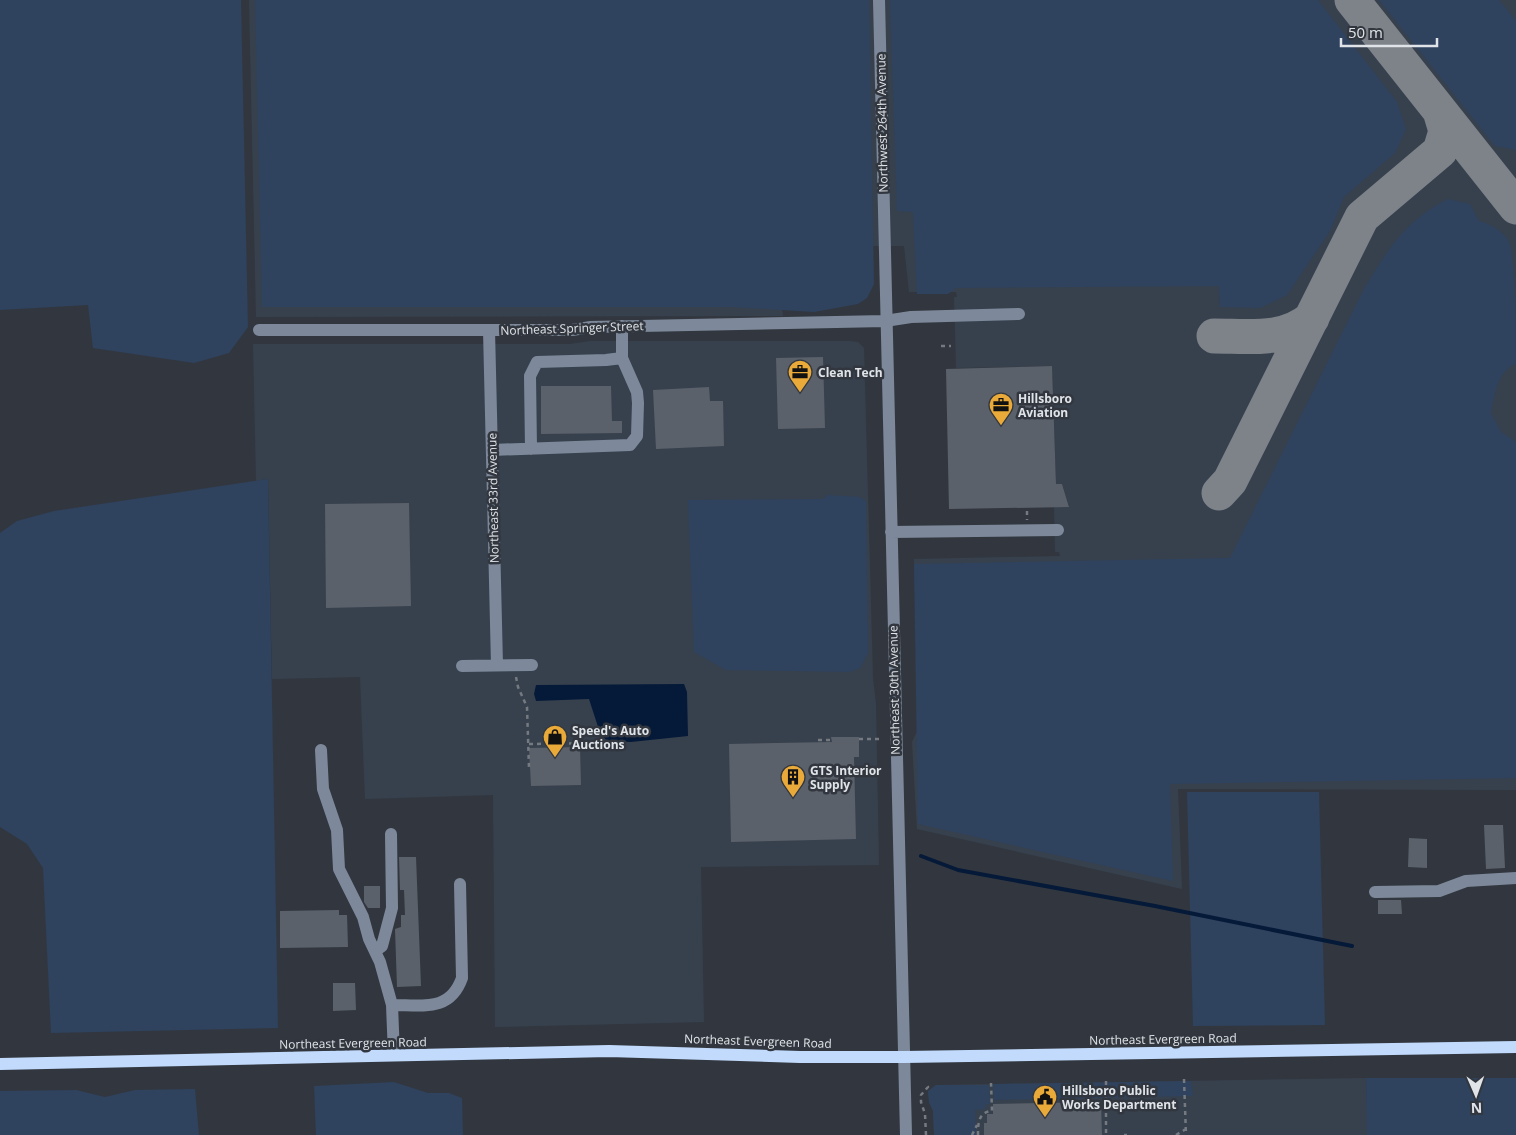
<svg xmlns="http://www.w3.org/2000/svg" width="1516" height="1135" font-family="'Open Sans',sans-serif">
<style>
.built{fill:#37414e}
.green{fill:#2f425e}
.water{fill:#051a38}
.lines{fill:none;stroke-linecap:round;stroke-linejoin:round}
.stream{stroke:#051a38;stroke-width:4}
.taxiway{stroke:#7e8289;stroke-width:35}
.building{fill:#5b616a}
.path{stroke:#757a80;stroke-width:2.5;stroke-dasharray:4 4;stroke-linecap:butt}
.minor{stroke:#7d899a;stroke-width:12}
.major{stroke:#c2dbfd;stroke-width:12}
.labels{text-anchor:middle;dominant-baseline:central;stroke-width:5;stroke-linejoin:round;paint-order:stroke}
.street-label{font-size:12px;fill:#e0e4e9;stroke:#32373f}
.poi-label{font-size:12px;font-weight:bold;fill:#e0e4e9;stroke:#32373f;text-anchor:start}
</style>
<rect width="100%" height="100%" fill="#32373f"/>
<path class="built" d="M249 0H1516V790L1178 789 1182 889 917 829 912 742 919 727 914 559 1060 556 1059 552H1055L1054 507 1069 506 1062 484H1056L1052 366 956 368 954 297H957L956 292H909L904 246H873L782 308 783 316 256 317Z
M590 341H850L858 342 864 348 873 678 876 704 879 865 701 867 704 1022 495 1027 493 795 365 799 360 677 272 679 268 479 256 481 253 344H570Z
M1366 1078 1368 1135H934L933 1111 929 1102 928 1091 936 1085Z"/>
<path class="green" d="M0 0H241L248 327 229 353 194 363 93 348 88 305 0 310Z
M255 0H869L874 284 867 298 858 304 814 312 732 307H262Z
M890 0H1318L1397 102 1406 129 1395 153 1344 197 1330 231 1287 295 1260 308 1220 307 1219 286 956 288 948 294H917L913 212 897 211Z
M1379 0H1499L1516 21V150L1495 146Z
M1448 199 1470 204 1479 221C1492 225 1502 230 1509 242 1516 262 1516 337 1516 364 1498 369 1494 397 1491 413L1501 432 1516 442V778L1170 784 1173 881 918 824 914 564 1230 558 1364 289C1387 250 1406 220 1448 199Z
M268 479 278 1028 51 1033 43 868 27 844 0 827V533L17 521 54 511Z
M827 495 859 497 866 501 868 653 860 668 849 672 726 670 694 652 688 500 824 499Z
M1187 792H1319L1325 1025 1193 1026Z
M1366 1078H1516V1135H1367Z
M1191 1081 1193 1096 994 1100 993 1084Z
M394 1082 428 1093H449L462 1098 463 1135H316L314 1086Z
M936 1085H989L990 1104H986L985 1109 975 1110 976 1135H934L933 1111 929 1102 928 1091Z
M195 1089 199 1135H0V1091L76 1090 105 1097 135 1090Z"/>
<path class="water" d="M684 684 687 692 688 736 631 742 607 741 600 733 589 699 536 701 534 694 536 685Z"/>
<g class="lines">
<path class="stream" d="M921 856 958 870 1155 906 1352 946"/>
<path class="taxiway" d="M1352 0 1516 207
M1214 336C1249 336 1284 342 1312 318
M1219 493 1230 481 1362 217 1440 151 1446 131 1440 111"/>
</g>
<path class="building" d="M823 357 825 428 778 429 776 358Z
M1052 366 1056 484H1062L1069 507 949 509 946 369Z
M541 386H611L612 421H622V433L541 434Z
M709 387 710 401H723L724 446 656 449 653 390Z
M409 503 411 606 326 608 325 504Z
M831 737H859V757H854L856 839 731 842 729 744 832 742Z
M580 747 581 785 531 786 529 748Z
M1484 825H1503L1505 868 1486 869Z
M1409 838 1427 839V868L1408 867Z
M399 857H416L421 986 397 987 395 929 401 927V915H405L404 890H400Z
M364 886H380V908H368L364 902Z
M1378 900H1401L1402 914H1378Z
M339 910V915H347L348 947 280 948V911Z
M333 983H355L356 1010 333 1011Z
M1101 1102 1102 1135H984V1123H987V1114H993V1104Z"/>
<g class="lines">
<path class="path" d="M941 346H951
M1027 511V520
M516 677 518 687 527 707 529 768
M859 739H881
M818 740H831
M529 744 594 743V749
M1184 1079 1186 1135
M1106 1081V1135
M926 1135 925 1114 921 1102V1095L928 1087 926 1085
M972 1135 977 1125
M978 1135C978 1124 978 1112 992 1111L991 1083
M1124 1135H1127
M1176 1135 1186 1129"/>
<path class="minor" d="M879 0 906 1135
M259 330H572L591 327 885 321 911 317 1019 314
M489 330 497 665
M531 449 530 376 537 362 606 360 622 358
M492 450 630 445 637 436 638 403 637 392 622 358V326
M891 532 1058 530
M462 666 532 665
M321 750 323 789 337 830 339 869 363 917 369 939 380 962 392 1005 394 1055
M1375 892 1439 891 1466 881 1516 878
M375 951 382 946 392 908 391 834
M392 1005C423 1005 450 1012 462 978L460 884"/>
<path class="major" d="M0 1064 609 1051 800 1057H904L1516 1047"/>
</g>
<defs>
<symbol id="office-pin" viewBox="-11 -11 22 30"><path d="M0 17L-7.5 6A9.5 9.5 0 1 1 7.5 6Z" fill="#eaaa39" stroke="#32373f"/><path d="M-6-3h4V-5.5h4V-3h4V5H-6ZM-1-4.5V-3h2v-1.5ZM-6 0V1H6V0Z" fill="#111"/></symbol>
<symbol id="shop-pin" viewBox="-11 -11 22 30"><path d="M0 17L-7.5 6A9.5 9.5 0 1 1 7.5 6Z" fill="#eaaa39" stroke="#32373f"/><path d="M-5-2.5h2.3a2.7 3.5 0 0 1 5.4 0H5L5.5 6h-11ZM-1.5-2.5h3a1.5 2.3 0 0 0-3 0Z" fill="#111"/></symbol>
<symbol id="building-pin" viewBox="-11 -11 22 30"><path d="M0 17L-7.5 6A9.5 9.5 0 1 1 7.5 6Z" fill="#eaaa39" stroke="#32373f"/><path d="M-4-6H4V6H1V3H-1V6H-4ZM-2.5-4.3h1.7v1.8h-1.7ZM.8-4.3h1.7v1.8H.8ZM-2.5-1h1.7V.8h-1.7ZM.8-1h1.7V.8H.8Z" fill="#111"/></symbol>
<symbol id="civic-pin" viewBox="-11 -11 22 30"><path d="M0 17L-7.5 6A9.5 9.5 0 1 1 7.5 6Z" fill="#eaaa39" stroke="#32373f"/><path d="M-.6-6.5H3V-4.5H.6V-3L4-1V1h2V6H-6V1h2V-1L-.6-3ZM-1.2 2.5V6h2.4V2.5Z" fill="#111"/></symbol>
</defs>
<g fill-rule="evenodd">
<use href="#office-pin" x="786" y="358" width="28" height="38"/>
<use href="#office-pin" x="987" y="391" width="28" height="38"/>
<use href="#shop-pin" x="541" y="723" width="28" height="38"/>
<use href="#building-pin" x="779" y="763" width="28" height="38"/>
<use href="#civic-pin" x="1031" y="1083" width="28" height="38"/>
</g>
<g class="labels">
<g class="street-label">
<text transform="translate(882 123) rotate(-91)">Northwest 264th Avenue</text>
<text transform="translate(572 328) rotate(-2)">Northeast Springer Street</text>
<text transform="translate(493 498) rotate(-91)">Northeast 33rd Avenue</text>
<text transform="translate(894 690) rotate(-91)">Northeast 30th Avenue</text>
<text transform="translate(1163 1039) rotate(-1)">Northeast Evergreen Road</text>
<text transform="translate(758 1041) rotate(2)">Northeast Evergreen Road</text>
<text transform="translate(353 1043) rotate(-1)">Northeast Evergreen Road</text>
</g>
<g class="poi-label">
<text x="818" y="372">Clean Tech</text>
<text x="1018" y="398">Hillsboro<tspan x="1018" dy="14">Aviation</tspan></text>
<text x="572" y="730">Speed's Auto<tspan x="572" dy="14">Auctions</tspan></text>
<text x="810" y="770">GTS Interior<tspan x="810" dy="14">Supply</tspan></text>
<text x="1062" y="1090">Hillsboro Public<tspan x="1062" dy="14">Works Department</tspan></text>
</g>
</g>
<g transform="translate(1476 1095) rotate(178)" stroke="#32373f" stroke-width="4" paint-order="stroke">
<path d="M0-4L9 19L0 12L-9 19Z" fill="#e0e4e9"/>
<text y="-8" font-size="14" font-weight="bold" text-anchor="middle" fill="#e0e4e9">N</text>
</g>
<path d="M1341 38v8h96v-8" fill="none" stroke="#e0e4e9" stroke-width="2.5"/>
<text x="1348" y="38" font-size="15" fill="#e0e4e9" stroke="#32373f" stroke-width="4" paint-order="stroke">50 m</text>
</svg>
